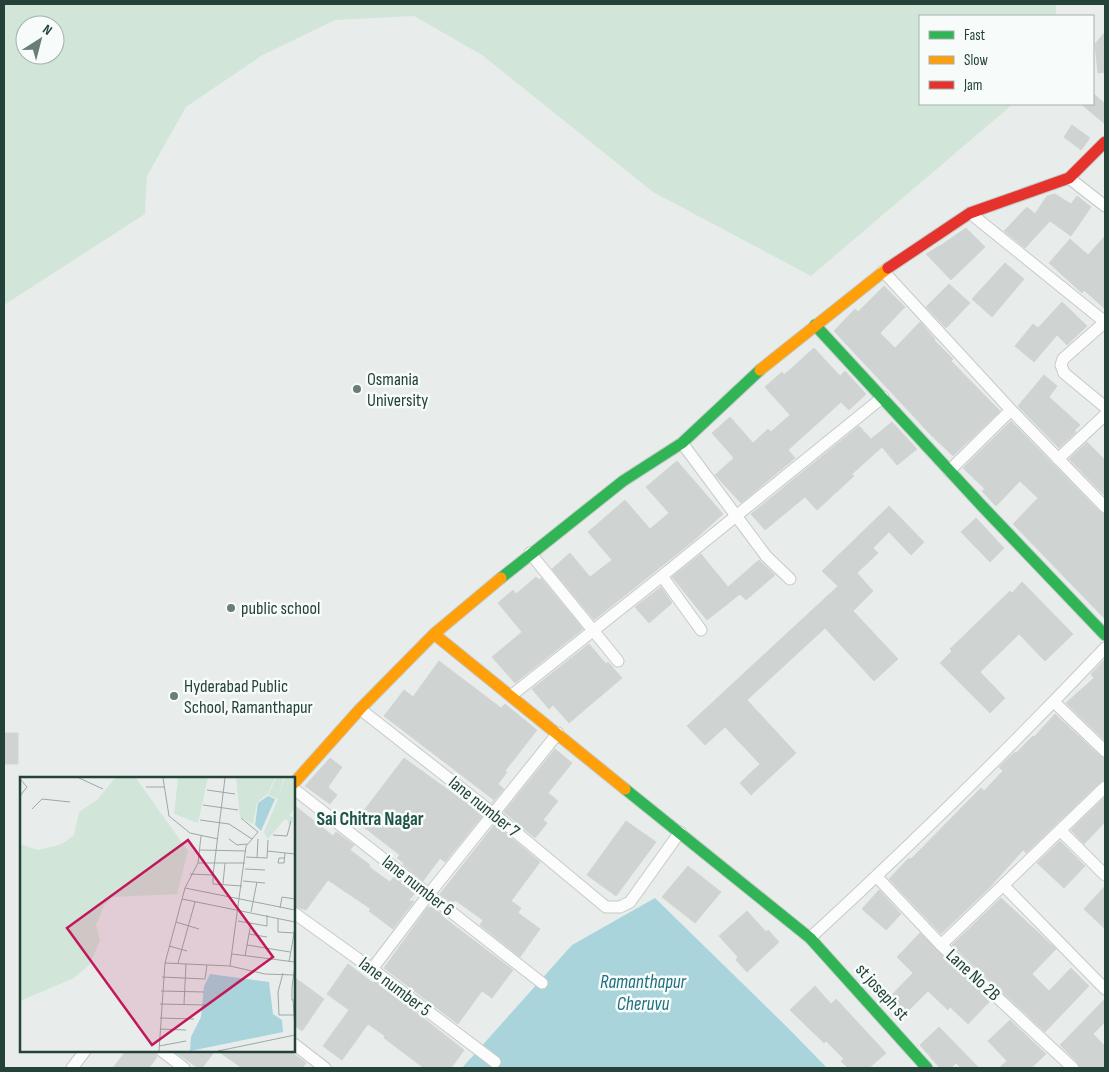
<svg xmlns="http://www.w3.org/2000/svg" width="1109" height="1072" font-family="'Sofia Sans Condensed',sans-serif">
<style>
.green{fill:#d1e6d8;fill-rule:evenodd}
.water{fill:#a9d4db}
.building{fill:#cfd4d2;stroke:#d1d6d4}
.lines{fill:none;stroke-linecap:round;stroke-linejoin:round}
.street-casing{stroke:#c5cac8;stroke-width:13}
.fast-casing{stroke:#c3cbc8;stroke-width:13}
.slow-casing{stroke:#c3cbc8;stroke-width:13}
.jam-casing{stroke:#c3cbc8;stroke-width:13}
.street{stroke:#fcfcfc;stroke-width:11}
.fast{stroke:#30b455;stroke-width:11}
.slow{stroke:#ff9f0a;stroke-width:11}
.jam{stroke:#e5322d;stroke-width:11}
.poi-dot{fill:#697e78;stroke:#f7fbf9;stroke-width:2}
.labels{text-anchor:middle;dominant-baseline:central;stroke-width:5;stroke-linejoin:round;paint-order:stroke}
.poi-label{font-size:18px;fill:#24423a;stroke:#f7fbf9;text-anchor:start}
.street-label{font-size:18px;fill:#24423a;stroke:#f7fbf9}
.neighbourhood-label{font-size:19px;font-weight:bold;fill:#1f5548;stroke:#f7fbf9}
.water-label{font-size:19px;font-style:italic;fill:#1c6f80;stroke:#f7fbf9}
.inset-road{fill:none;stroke:#9aa9a4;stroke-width:1}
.view{fill:#c2185b;fill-opacity:0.15;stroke:#c2185b;stroke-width:2.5}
.inset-edge{fill:none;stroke:#24423a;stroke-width:2.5}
</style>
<rect width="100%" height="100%" fill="#e8edeb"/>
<path class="green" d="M4 4H1056V16H920V104H1013L811 276 653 192 482 55 414 16 335 20 261 56 186 107 147 176 145 214 4 305ZM25 25H55V55H25Z"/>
<path class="water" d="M655 898 788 1028 827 1068H462L572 945Z"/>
<path class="building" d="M1105 32V72L1098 73 1095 44Z
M1093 93 1105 104V124L1081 104H1093Z
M1072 125 1090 138 1081 150 1064 137Z
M1055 194 1071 204 1077 196 1091 207 1071 236 1050 221 1025 248 1004 231 1027 207 1035 214 1047 196Z
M966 228 985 247 951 280 926 254 939 246H940Z
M1105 236V309L1084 290 1082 293 1049 263 1070 239 1088 255Z
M1005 263 1024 279 992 317 972 299Z
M949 284 970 303 946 328 926 307Z
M884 286 905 307 880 333 895 348 920 322 935 339 934 340 953 359 951 361 1000 411 953 456 930 434 834 331 855 309 858 312Z
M1062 302 1087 326 1067 345 1057 335 1034 362 1015 346 1033 324 1038 328Z
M814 348 840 376 845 371 866 394 849 410 841 402 788 450 795 458 741 503 715 475 734 458 712 433 730 417 753 443 768 429 771 432 790 415 765 387 782 372 784 375Z
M1044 375 1057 386 1049 397 1080 425 1074 431 1076 432 1059 448 1018 406Z
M1011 421 1100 512 1105 514V619L1013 524 1038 498 1020 481 996 506 982 491 985 489 963 468Z
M892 422 917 449 897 465 882 447 852 474 854 476 817 510 805 497 765 530 751 514 859 426 871 439Z
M1087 442 1105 460V496L1069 459Z
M677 461 723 514 692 542 594 620 552 569 570 553 590 577 612 560 588 532 625 500 650 529 669 513 646 487Z
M889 506 924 542 911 555 889 532 873 548 878 553 857 573 873 591 853 611 898 659 874 681 825 628 747 700 796 753 751 795 740 783 760 764 725 727 705 745 687 726 838 586 822 571Z
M976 518 1004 548 990 562 961 532Z
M701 554 728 587 759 560 775 575 746 600 740 594 707 620 672 577Z
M536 577 539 580 541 578 583 629 515 683 492 657 522 632 498 603 513 590 516 594Z
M1022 582 1073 634 1045 661 1019 634 980 672 1005 698 990 713 940 663 952 651 950 649 1010 591 1012 593Z
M661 587 672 603 649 623 635 607Z
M589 644 606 664 608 662 622 678 569 723 553 705 549 709 532 689Z
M1105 659V741L1066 703 1094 678 1091 674Z
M439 661 501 708 505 704 537 730 505 771 507 772 498 784 504 789 492 803 494 800 384 716 404 690 413 697Z
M1055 714 1100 756 1105 758V780L1100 782 1026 853 1023 850 990 887 941 934 889 879 909 858 911 859 981 788 984 791 1003 771 999 767 1015 752 1016 753 1033 736 1034 737Z
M4 733H18V764H4Z
M555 749 572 763 548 793 558 801 543 820 547 823 535 838 504 812Z
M330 758 342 767 328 787 337 795 330 804 305 786Z
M404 758 483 815 445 862 440 858 423 881 403 865 404 863 397 858 400 855 356 821Z
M1105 797V822L1084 844 1071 830Z
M294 805 333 836 336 832 354 845 350 850 370 865 369 867 390 882 394 877 415 893 408 901H414L393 929 369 911 371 909 328 880 306 910 294 906Z
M626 821 656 842 616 896 587 875Z
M495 824 540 862 511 901 521 908 518 913 540 929 520 957 480 925 483 920 455 900 453 904 440 894Z
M1060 841 1085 866 1064 888 1037 863Z
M688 866 721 892 695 923 662 897Z
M1105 886V929L1084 909Z
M879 890 901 914 886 930 862 909Z
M1001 898 1056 949 1032 974 1049 991 1071 968 1089 986 1045 1032 952 945Z
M431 906 444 916 443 917 513 970 492 998 482 991 458 1024 384 968 428 907 430 908Z
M747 911 766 932 768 930 779 942 747 972 736 960 738 957 719 936Z
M920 933 990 1001 968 1024 950 1007 948 1010 928 991 904 1015 888 999 913 973 897 957Z
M348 964 373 983 375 980 464 1050 451 1068H424L384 1038 385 1036 368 1024 342 1060 323 1046 349 1010 327 994Z
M294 977 324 999 302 1031 294 1025Z
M815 986 831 1004 836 999 886 1053 869 1068H848L841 1061 844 1059 826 1041 824 1043 790 1010Z
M1105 999V1022L1093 1034 1105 1046V1068H1080L1078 1063 1060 1045Z
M1010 1020 1046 1054 1031 1068H999L1007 1061 988 1041Z
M939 1027 979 1068H961L956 1063 951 1068H940L920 1045Z
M126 1051H155L157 1057 149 1068H113Z
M174 1051H215L202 1068H198Z
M218 1051H290L306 1063 302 1068H242Z"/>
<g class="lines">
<defs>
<path id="street" d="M1069 178 1105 206
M970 213 1105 322
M883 271 1011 410 1105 507
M1105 322 1063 359 1061 365 1064 373 1105 407
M682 443 766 556 790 579
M1058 459 1105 415
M949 471 1011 410
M530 553 618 661
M662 576 701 630
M512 695 662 576 883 397
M1054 702 1105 751
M360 709 494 814 606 907H620L630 902 680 832
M294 789 542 983
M1061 831 1105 875
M877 877 941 945 1073 1068
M1004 886 1105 989
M294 913 372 969 495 1062
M810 938C911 845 1010 748 1105 648
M941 945 1105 787
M372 969 429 894 558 733
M294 1044 325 1068
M162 1051 184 1068
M72 1068 85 1051"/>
<path id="fast" d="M815 325 982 506 1105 635
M501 578 623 481 682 443 760 370
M625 789 810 938 927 1068"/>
<path id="slow" d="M760 370 888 268
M434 634 625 789
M294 783 360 709 434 634 501 578"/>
<path id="jam" d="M888 268 970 213 1069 178 1105 142"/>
</defs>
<use href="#street" class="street-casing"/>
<use href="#fast" class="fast-casing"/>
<use href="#slow" class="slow-casing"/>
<use href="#jam" class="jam-casing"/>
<use href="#street" class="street"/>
<use href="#fast" class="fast"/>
<use href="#slow" class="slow"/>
<use href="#jam" class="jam"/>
</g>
<g class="poi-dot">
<circle cx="357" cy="389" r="5"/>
<circle cx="231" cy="608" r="5"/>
<circle cx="174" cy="696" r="5"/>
</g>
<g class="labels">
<g class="poi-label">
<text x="367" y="379">Osmania<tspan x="367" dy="21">University</tspan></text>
<text x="241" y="608">public school</text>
<text x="184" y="686">Hyderabad Public<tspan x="184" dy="21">School, Ramanthapur</tspan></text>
</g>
<g class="street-label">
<text transform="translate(484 807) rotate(39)">lane number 7</text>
<text transform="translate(418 886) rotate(38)">lane number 6</text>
<text transform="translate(973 975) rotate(43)">Lane No 2B</text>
<text transform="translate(395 987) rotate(37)">lane number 5</text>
<text transform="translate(882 992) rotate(48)">st joseph st</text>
</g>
<g class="neighbourhood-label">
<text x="370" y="819">Sai Chitra Nagar</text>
</g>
<g class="water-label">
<text x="643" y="982">Ramanthapur<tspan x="643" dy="22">Cheruvu</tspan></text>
</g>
</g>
<g transform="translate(20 777)">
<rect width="275" height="275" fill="#e8edeb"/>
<path d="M95 1H116L168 74 157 117 93 120 85 127 76 148 80 163 70 187 54 201 0 224V67L18 73 42 67 54 58 59 35 77 23ZM158 1H188L178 46 154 37ZM216 1H255L248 16 237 26 233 47 220 40ZM256 1H264L258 21 265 1H275V31L269 38 274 41 269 48 267 42 264 43 248 62 244 55 258 22 248 18Z" fill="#d1e6d8"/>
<path d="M248 19 255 22 241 54 235 48 238 26ZM190 197 249 205 253 237 262 243 263 255 170 274 171 260 181 240 184 209Z" fill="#a9d4db"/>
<path class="inset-road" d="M59 1 83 12M143 1 149 39 170 56 198 62M0 2 7 10 0 19M126 10H144M187 13 215 17M183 28 218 33M12 32 22 22 50 25M180 43 209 47 232 62M253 58 267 59 271 44M209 62 217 68 227 67M180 73 226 74M247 74 275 77M226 80 247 81 248 63M237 81 238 62M264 81H259L258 86H264L265 76M178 86H225M225 92 245 93M170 97 193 98 205 1M193 98V107L222 109M223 104 245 106M203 107 205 86M165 111 275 133M162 122 275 145M260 131 262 120 275 122M231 135 237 105M258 142V155L275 156M218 144 247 149V138M156 145 179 152M229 157 247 160M227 168 270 175M149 169 167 174M212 177 275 185M225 179 231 146M269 185 275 151M145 186 210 189 245 197 274 198M158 186 175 125M275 188 272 210V223H275M210 189 226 69 238 55 221 41M263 196 258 215 259 238H275M142 200 185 202 187 188M141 214 184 215M273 223 275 252M140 227 185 228M164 227 166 187M140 241 174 242M140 252 166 253M139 269 166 264M139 274 145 186 165 111 178 86 181 59M198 274 275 258"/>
<path class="view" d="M168 63 253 180 132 268 47 151Z"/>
<rect width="275" height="275" class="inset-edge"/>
</g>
<rect width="1109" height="1072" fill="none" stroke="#24423a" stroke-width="10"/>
<rect x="919" y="15" width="175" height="90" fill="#f7fbf9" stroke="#a3b1ad"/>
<rect x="929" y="31" width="25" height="8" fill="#30b455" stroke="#a3b1ad"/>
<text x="964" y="40" font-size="15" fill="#24423a">Fast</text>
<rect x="929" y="56" width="25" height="8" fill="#ff9f0a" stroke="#a3b1ad"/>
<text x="964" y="65" font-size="15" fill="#24423a">Slow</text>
<rect x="929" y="81" width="25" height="8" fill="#e5322d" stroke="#a3b1ad"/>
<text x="964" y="90" font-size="15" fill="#24423a">Jam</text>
<g transform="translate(40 40) rotate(36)"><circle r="24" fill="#f7fbf9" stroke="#a3b1ad"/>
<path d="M0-4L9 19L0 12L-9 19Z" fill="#697e78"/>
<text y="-8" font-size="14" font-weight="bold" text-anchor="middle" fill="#24423a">N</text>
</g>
</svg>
